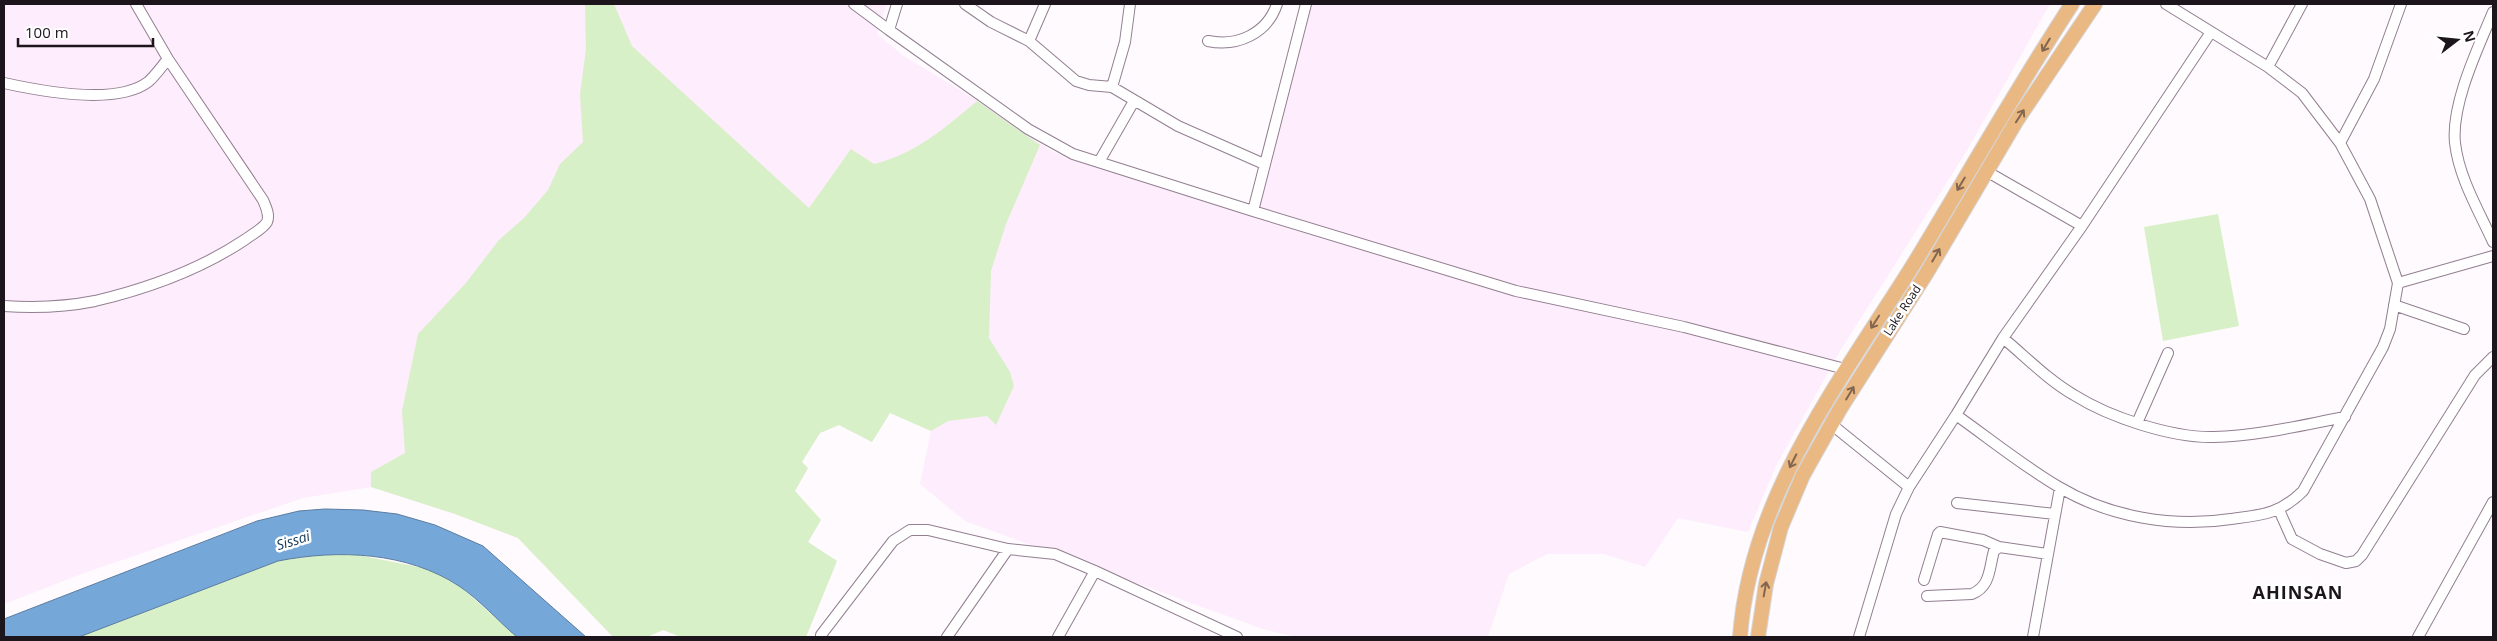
<svg xmlns="http://www.w3.org/2000/svg" width="2497" height="641" font-family="'Open Sans',sans-serif">
<style>
.built{fill:#feedfc}
.green{fill:#d8f0c7}
.water{fill:#75a8d9;stroke:#5a7ca0}
.lines{fill:none;stroke-linecap:round;stroke-linejoin:round}
.minor-casing{stroke:#927f90;stroke-width:12}
.major-casing{stroke:#d6d5d6;stroke-width:16}
.minor{stroke:#fff;stroke-width:10}
.major{stroke:#e9b883;stroke-width:14}
.oneway{stroke:#82664f}
.labels{text-anchor:middle;dominant-baseline:central;stroke-width:5;stroke-linejoin:round;paint-order:stroke}
.street-label{font-size:12px;fill:#1c151b;stroke:#fff}
.water-label{font-size:14px;font-style:italic;fill:#113757;stroke:#fff}
.district-label{font-size:18px;font-weight:bold;letter-spacing:1px;fill:#1c151b;stroke:#fff}
</style>
<rect width="100%" height="100%" fill="#fefafe"/>
<path class="built" d="M4 4H887L877 34 905 57 970 96 1053 152 1257 218 1309 4H2050L1966 152 1840 351 1776 466 1748 532 1678 518 1645 567 1604 554H1547L1509 574 1488 637H1296L1263 629 965 521 920 484 931 431 890 413 872 442 839 425 820 433 802 462 808 468 795 491 821 520 808 542 837 561 806 637H681L663 630 647 637H613L518 538 455 514 371 487 303 498 84 573 4 604Z"/>
<path class="green" d="M585 4H614L632 46 809 208 851 149 874 164C915 154 945 128 977 101L1040 145 1006 224 991 271 989 338 1010 372 1014 386 996 425 987 416 948 421 931 431 890 413 872 442 839 425 820 433 802 462 808 468 795 491 821 520 808 542 837 561 806 637H681L663 630 647 637H613L518 538 455 514 371 487V472L405 453 402 411 418 334 465 284 499 240 524 218 548 190 560 164 583 142 580 94 586 49Z
M2218 214 2239 326 2163 341 2144 227Z
M348 553 429 569 461 587 517 637H79L278 561 312 554Z"/>
<path class="water" d="M325 509 363 510 397 514 435 525 483 546 586 637H517C498 621 480 600 459 586 407 552 339 549 278 561L79 637H4V619L257 521 299 511Z"/>
<g class="lines">
<defs>
<path id="minor" d="M854 4 889 30 897 4
M965 4 991 22 1029 41 1076 81 1089 85 1112 87 1178 126 1264 164
M1306 4 1253 211 1516 291 1684 327 1845 369
M2493 12C2478 48 2451 104 2455 143 2459 178 2479 211 2493 242
M889 30 1028 129 1073 154 1253 211
M1029 41 1045 4
M1208 41C1237 47 1267 34 1277 4
M2268 67 2302 4
M4 83C40 91 116 106 148 82 155 76 162 66 168 59
M1112 87 1125 42 1130 4
M2340 143 2374 79 2401 4
M1099 162 1134 101
M1986 171 2082 226
M2398 283 2493 256
M2394 305 2464 329
M4 306C34 308 65 307 95 301 150 288 200 270 246 239 252 234 263 229 267 222 270 215 266 207 263 200L168 59 136 4
M2003 338C2026 357 2048 380 2074 395 2109 417 2171 438 2214 437 2258 436 2302 425 2345 417
M1956 415C1990 439 2023 466 2059 487 2109 517 2173 528 2231 519 2262 515 2280 514 2303 491L2383 347 2390 329 2398 283 2370 199 2340 143 2302 93 2268 67 2166 4
M2137 423 2168 353
M1831 424 1909 487
M1957 503 2055 514
M2279 510 2292 539 2320 554 2346 563 2356 561 2362 555 2475 375 2493 357
M1924 580 1938 534 1940 532 1983 540 1999 547
M1927 596 1972 594C1991 586 1989 568 1994 551L1999 547 2048 554
M821 635 893 541 910 530H928L1008 549 1055 554 1095 571
M947 637 1008 549
M1058 637 1095 571 1237 637
M1859 637 1896 514 1909 487 1956 415 2003 338 2082 226 2211 32
M2033 637 2060 488
M2418 637 2493 502"/>
<path id="major" d="M1740 637C1750 495 1843 378 1915 262 1967 176 2017 88 2072 4
M1758 637 1766 584 1781 527 1803 475 1840 409 1926 274 2017 120 2095 4"/>
</defs>
<use href="#minor" class="minor-casing"/>
<use href="#major" class="major-casing"/>
<use href="#minor" class="minor"/>
<use href="#major" class="major"/>
</g>
<defs><path id="oneway-shaft" d="M-6 0H5M1.5-3L5.5 0L1.5 3" fill="none" stroke-width="1.6" stroke-linecap="round" stroke-linejoin="round" transform="scale(1.25)"/></defs>
<g class="oneway">
<use href="#oneway-shaft" transform="translate(2046 45) rotate(121)"/>
<use href="#oneway-shaft" transform="translate(2020 116) rotate(-57)"/>
<use href="#oneway-shaft" transform="translate(1961 184) rotate(121)"/>
<use href="#oneway-shaft" transform="translate(1936 255) rotate(-60)"/>
<use href="#oneway-shaft" transform="translate(1875 322) rotate(123)"/>
<use href="#oneway-shaft" transform="translate(1850 393) rotate(-59)"/>
<use href="#oneway-shaft" transform="translate(1793 461) rotate(117)"/>
<use href="#oneway-shaft" transform="translate(1765 589) rotate(-80)"/>
</g>
<g class="labels">
<g class="street-label">
<text transform="translate(1902 310) rotate(-57)">Lake Road</text>
</g>
<g class="water-label">
<text transform="translate(293 540) rotate(-17)">Sissai</text>
</g>
<g class="district-label">
<text x="2298" y="592">AHINSAN</text>
</g>
</g>
<rect width="2497" height="641" fill="none" stroke="#1c151b" stroke-width="10"/>
<g transform="translate(2457 40) rotate(74)" stroke="#ffffff" stroke-width="4" paint-order="stroke">
<path d="M0-4L9 19L0 12L-9 19Z" fill="#1c151b"/>
<text y="-8" font-size="14" font-weight="bold" text-anchor="middle" fill="#1c151b">N</text>
</g>
<path d="M18 38v8h135v-8" fill="none" stroke="#1c151b" stroke-width="2.5"/>
<text x="25" y="38" font-size="15" fill="#1c151b" stroke="#ffffff" stroke-width="4" paint-order="stroke">100 m</text>
</svg>
